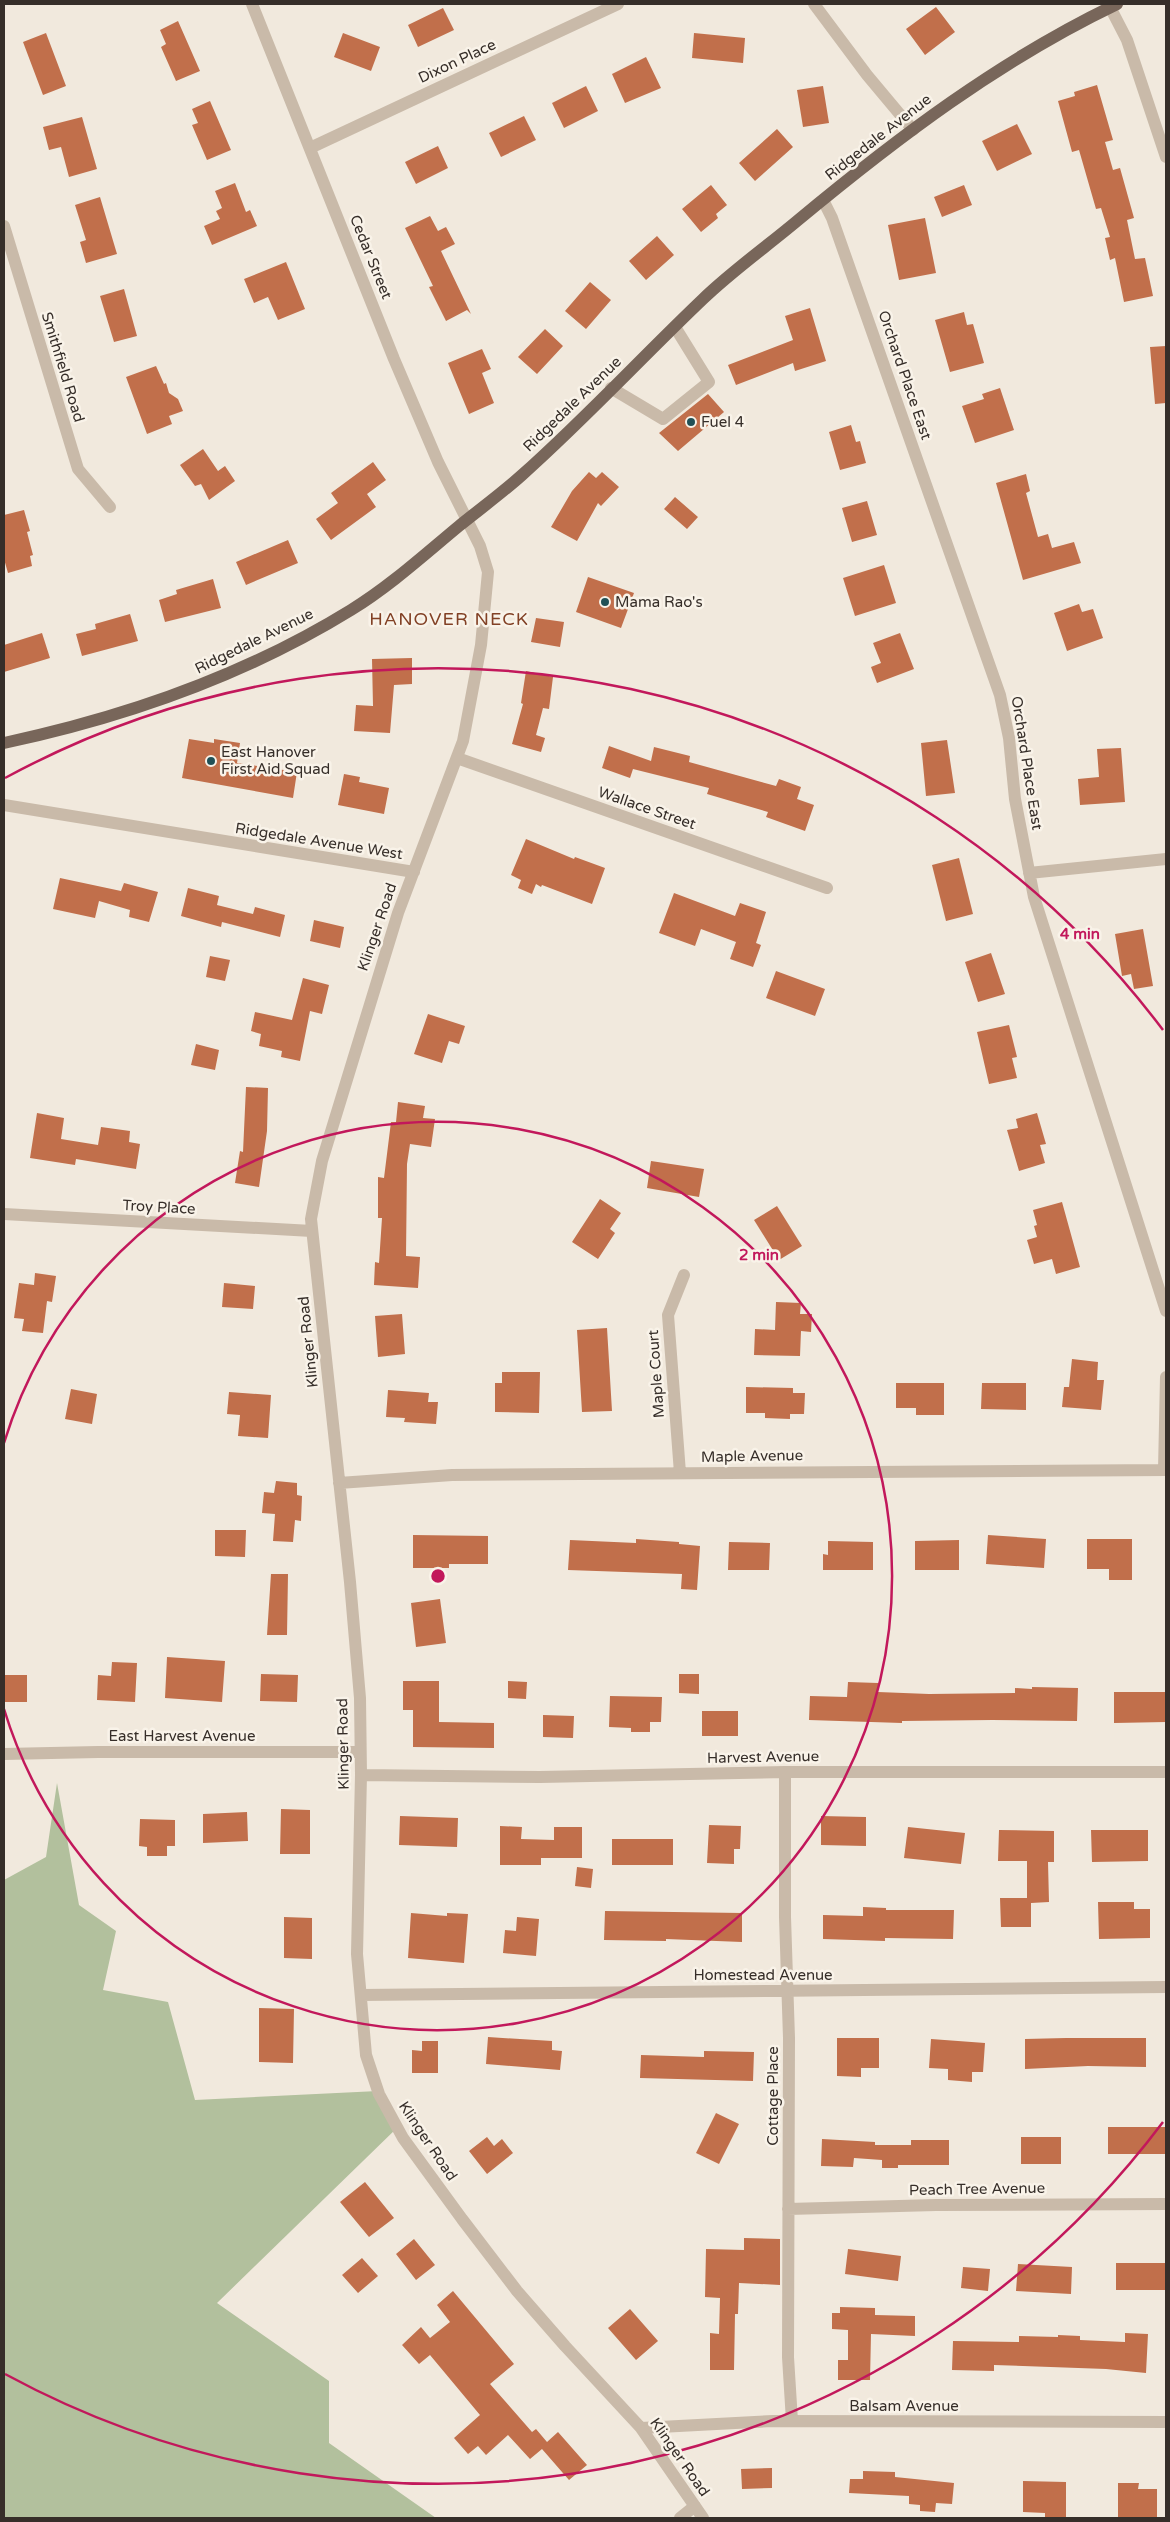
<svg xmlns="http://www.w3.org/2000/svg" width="1170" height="2522" font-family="'Varela Round',sans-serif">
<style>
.green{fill:#b2c09d}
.building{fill:#c16f4b}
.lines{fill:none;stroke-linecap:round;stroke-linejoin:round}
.minor{stroke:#c9baa9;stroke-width:12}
.major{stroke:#78665a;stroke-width:12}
.ring{fill:none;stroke:#c2185b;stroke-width:2.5}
.poi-dot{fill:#205056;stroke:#f9f3e9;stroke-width:2}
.labels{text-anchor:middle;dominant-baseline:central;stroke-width:5;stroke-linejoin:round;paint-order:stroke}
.street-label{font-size:15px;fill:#362e29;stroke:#f9f3e9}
.poi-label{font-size:15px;fill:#362e29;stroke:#f9f3e9;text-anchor:start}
.quarter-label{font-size:18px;letter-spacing:1px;fill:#824125;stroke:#f9f3e9}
.centre{fill:#c2185b;stroke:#f9f3e9;stroke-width:2.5}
.ring-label{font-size:15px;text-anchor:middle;font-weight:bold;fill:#c2185b;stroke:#f9f3e9;stroke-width:5;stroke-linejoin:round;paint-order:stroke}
</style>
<rect width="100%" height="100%" fill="#f1e9dd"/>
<path class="green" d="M57 1783 79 1905 116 1931 103 1990 168 2002 195 2100 378 2091 399 2126 217 2303 329 2381V2443L436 2518H4V1880L46 1857Z"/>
<path class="building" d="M936 7 955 32 925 55 906 29Z
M443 8 454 30 418 47 408 25Z
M178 21 200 71 176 81 161 47 166 44 160 30Z
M46 33 66 86 43 95 23 42Z
M343 33 380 47 371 71 334 57Z
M694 33 745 38 743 63 692 58Z
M646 57 661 88 625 103 612 74Z
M1097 85 1113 140 1105 142 1113 170 1120 168 1134 218 1127 220 1135 259 1145 258 1153 296 1124 302 1115 258 1110 260 1105 238 1110 237 1101 208 1096 209 1079 150 1072 152 1058 101 1075 96 1074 92Z
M586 86 598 111 564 128 552 103Z
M823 86 829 123 803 127 797 90Z
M210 101 231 150 207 160 192 125 198 123 192 109Z
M524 116 536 140 501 157 489 133Z
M82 117 97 169 69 177 61 147 49 150 43 127Z
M1017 124 1032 154 997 171 982 141Z
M777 129 793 147 755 181 739 163Z
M438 146 448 168 416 184 405 162Z
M235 183 246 212 250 210 257 226 212 245 204 226 220 219 216 211 222 208 215 191Z
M711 185 727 205 716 214 718 218 701 232 682 209Z
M964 185 972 205 942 217 934 197Z
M100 197 117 254 86 263 80 242 86 240 75 205Z
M430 216 438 231 446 227 455 244 441 251 471 314 467 310 446 321 429 287 433 286 405 228Z
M925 218 936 273 899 280 888 225Z
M657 236 674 255 646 280 629 261Z
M286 262 305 309 278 320 268 297 254 303 244 279Z
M590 282 611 300 586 329 565 311Z
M124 289 137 336 114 342 100 296Z
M810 308 826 361 795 371 793 363 736 385 728 365 793 340 785 316Z
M964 312 967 325 973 324 984 363 950 372 935 320Z
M545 329 563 346 537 374 518 357Z
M1166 346V403L1155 404 1150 347Z
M482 349 491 369 482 373 494 403 469 414 448 363Z
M156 366 164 384 166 383 169 393 178 399 183 411 169 416 172 424 147 434 126 377Z
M1000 388 1014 430 975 443 962 406 984 399 982 394Z
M708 394 724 412 678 451 659 433Z
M851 425 856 442 860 441 866 463 840 470 829 432Z
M203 449 218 471 225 466 235 481 209 500 201 484 195 486 180 465Z
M373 462 386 480 367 494 376 507 331 540 316 519 338 503 331 493Z
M589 472 596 478 602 472 619 487 601 506 598 503 577 541 551 527 572 491Z
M1026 474 1030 491 1026 493 1038 537 1048 534 1052 548 1074 542 1081 563 1023 580 996 483Z
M675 497 698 517 687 529 664 509Z
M867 501 877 535 852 542 842 508Z
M24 510 30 531 27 532 33 555 30 556 32 566 8 573 4 559V515Z
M288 540 298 563 246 585 236 562Z
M884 565 896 603 855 616 843 578Z
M588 577 634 593 621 628 576 612Z
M213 579 221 608 165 622 159 600 177 594 176 590Z
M1079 604 1082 612 1093 609 1103 638 1067 651 1054 613Z
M130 614 138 641 82 656 76 634 96 629 95 624Z
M536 618 564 622 560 647 531 642Z
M42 633 50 658 4 672V645Z
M900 633 914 669 877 683 871 667 881 663 873 643Z
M412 658V684L394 685 390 733 354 731 356 705 373 706 372 659Z
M526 671 553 677 549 709 543 708 536 735 545 738 541 752 512 744 523 704 521 703Z
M189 739 214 743V739L240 743 237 763 297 772 293 798 182 778Z
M947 740 955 793 926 796 921 743Z
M609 746 651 761 654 747 690 756 689 762 776 786 779 779 801 787 797 799 814 805 805 831 766 817 768 812 707 794 709 788 633 769 630 778 602 768Z
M1121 748 1125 802 1080 805 1078 779 1099 777 1097 749Z
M344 774 360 777 359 782 389 788 384 814 338 805Z
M526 839 574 859 575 857 605 868 592 904 542 885 541 887 536 884 532 894 518 888 521 880 511 875Z
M959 858 973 914 946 921 932 865Z
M60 878 121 891 124 883 158 892 149 922 129 917 130 910 99 901 95 918 53 909Z
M188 888 219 896 217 905 253 914 255 907 285 915 280 937 222 922 221 927 181 916Z
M674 893 735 916 740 903 766 912 756 943 761 945 753 967 730 959 736 942 701 929 695 946 659 933Z
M314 920 344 927 340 948 310 941Z
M1143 929 1153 986 1134 989 1131 974 1122 976 1115 934Z
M991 953 1005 994 978 1002 965 962Z
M210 956 230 960 225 981 206 977Z
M776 971 825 989 815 1016 766 998Z
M303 978 329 985 322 1014 310 1011 300 1061 281 1057 282 1051 259 1046 261 1034 251 1031 255 1012 292 1020Z
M428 1014 465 1026 459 1044 449 1041 442 1063 414 1054Z
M1009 1025 1017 1057 1012 1058 1017 1078 989 1084 977 1032Z
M196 1044 219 1050 215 1070 191 1065Z
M246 1087 268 1088 267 1131 259 1187 235 1183 240 1151 243 1152Z
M398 1102 425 1106 423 1118 435 1119 431 1147 410 1144 407 1164 406 1256 420 1257 418 1288 374 1285 375 1262 379 1263 382 1218H378V1177L384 1178 391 1122H396Z
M37 1113 64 1118 61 1139 98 1145 101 1127 130 1131 129 1142 140 1144 136 1169 76 1159 75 1165 30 1158Z
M1037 1113 1046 1144 1040 1145 1045 1163 1019 1171 1007 1130 1018 1128 1016 1119Z
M651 1161 704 1169 699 1197 647 1188Z
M600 1199 621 1213 610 1229 615 1233 598 1259 572 1242Z
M1062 1202 1080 1267 1056 1274 1052 1259 1034 1264 1027 1240 1037 1237 1034 1226 1037 1225 1033 1210Z
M777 1206 802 1246 779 1260 754 1220Z
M35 1273 56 1276 52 1302 47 1301 43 1333 22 1331 24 1319 14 1318 19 1283 34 1285Z
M224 1283 255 1286 253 1309 222 1307Z
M776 1302 801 1303 800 1314H812L811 1332 801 1331 800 1356 754 1355 755 1329 775 1330Z
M402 1314 405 1354 378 1357 375 1316Z
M607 1328 612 1411 582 1412 577 1330Z
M1072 1359 1098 1362 1097 1380H1104L1101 1410 1062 1407 1064 1387H1069Z
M502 1372H540L539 1413 495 1412V1383H502Z
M896 1383H944V1415H916V1408H896Z
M982 1383H1026V1410L981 1409Z
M746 1387 793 1388V1393H805L804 1414H790V1419L765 1418V1413H746Z
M71 1389 97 1394 92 1424 65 1419Z
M388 1390 429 1393 428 1402H438L436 1424 404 1422 405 1418 386 1417Z
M229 1392 271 1395 268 1438 238 1436 240 1415 227 1414Z
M276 1481 297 1483V1495L302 1496 301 1521 295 1520 293 1542 273 1541 275 1514 262 1513 264 1492 274 1493Z
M215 1530H246L245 1557 215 1556Z
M413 1535 488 1536V1564H449V1568H413Z
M988 1535 1046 1539 1044 1568 986 1564Z
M636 1539 679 1542V1544L700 1546 697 1590 681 1589 682 1574 568 1570 570 1540 636 1543Z
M1087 1539H1132V1580H1109V1569H1087Z
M959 1540V1570H915V1541Z
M828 1541 873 1542V1570H823V1554L828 1555Z
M729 1542 770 1543 769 1570H728Z
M271 1574H288L287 1635H267Z
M440 1599 446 1643 416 1647 411 1603Z
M167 1657 225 1661 222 1702 165 1698Z
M112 1662 137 1663 135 1702 97 1700 98 1675 111 1676Z
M261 1674 298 1675 297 1702 260 1701Z
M679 1674H699V1694L679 1693Z
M4 1675H27V1702H4Z
M403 1681H439V1722L494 1723V1748L413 1747V1710H403Z
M508 1681 527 1682 526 1699 508 1698Z
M848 1682 878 1683V1692L929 1694 1015 1693V1688L1032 1689V1687L1078 1688 1077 1721 992 1720 902 1721V1723L809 1720 810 1696 847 1697Z
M1114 1692H1166V1722L1114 1723Z
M610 1696 662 1697 661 1722H650V1732H631V1728L609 1727Z
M702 1711H738V1736H702Z
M543 1715 574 1716 573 1738 543 1737Z
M281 1809 310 1810V1854H280Z
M247 1812 248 1841 203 1843V1814Z
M400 1816 458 1818 457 1847 399 1845Z
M821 1816 866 1817V1846L821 1845Z
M140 1819 175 1820V1846H167V1856H147V1847L139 1846Z
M709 1825 741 1826 740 1849H734V1864L707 1863Z
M500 1826 522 1827 521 1839 554 1840V1827H582V1858H541V1865H500Z
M908 1827 965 1833 961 1864 904 1858Z
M999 1830 1054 1831V1862H1048L1049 1902 1031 1903V1927H1001L1000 1898H1027V1861H998Z
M1091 1830H1148V1861L1092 1862Z
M612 1839H673V1865H612Z
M577 1867 593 1869 591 1888 575 1886Z
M1098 1902H1134V1909H1150V1938L1099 1939Z
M863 1907 886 1908V1910H954L953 1939 885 1938V1941L823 1939V1915L863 1916Z
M605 1911 742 1913V1942L666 1939V1941L604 1940Z
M411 1913 447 1916V1913L468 1914 464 1963 408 1958Z
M284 1917 312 1918V1959L284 1958Z
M517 1917 539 1919 536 1956 503 1953 505 1930 516 1931Z
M259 2008 294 2009 293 2063 259 2062Z
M488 2037 552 2041V2050L562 2051 560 2070 486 2064Z
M837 2038H879V2068H861V2077L837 2076Z
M1066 2038H1146V2067L1088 2066 1025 2069V2039Z
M931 2039 985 2043 983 2072H972V2082L948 2080V2069L929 2068Z
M422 2041H438V2073H412V2050L422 2051Z
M704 2051 754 2052 753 2081 640 2078 641 2055 704 2057Z
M716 2113 739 2124 719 2164 696 2153Z
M1108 2127H1166V2154H1108Z
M487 2137 494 2146 502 2139 513 2153 487 2174 469 2151Z
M1021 2137H1061V2164H1021Z
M822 2139 875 2142V2145H911V2140H949V2165H898V2168H882V2160L854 2158 853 2167 821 2166Z
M365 2182 394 2218 369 2237 340 2202Z
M744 2238 780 2239V2285L739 2283 738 2314H735L734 2370H710V2333L719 2334 720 2298 705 2297 706 2249 744 2250Z
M414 2239 435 2265 416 2280 396 2254Z
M848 2249 901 2256 898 2281 845 2274Z
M362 2258 378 2276 358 2293 342 2275Z
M1116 2263H1166V2290H1116Z
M1018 2264 1072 2267 1071 2294 1016 2291Z
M963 2267 990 2269 988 2291 961 2288Z
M453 2291 514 2364 490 2384 532 2432 536 2429 547 2442 558 2432 587 2465 569 2480 542 2449 530 2459 508 2435 486 2455 478 2446 468 2454 454 2438 480 2415 430 2355 419 2364 402 2345 421 2327 430 2338 450 2322 437 2305Z
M840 2307 875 2308V2315L915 2316V2336L871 2334 870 2380H838V2360H848V2330L832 2329V2313H840Z
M630 2309 658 2341 636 2360 608 2328Z
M1125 2333 1148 2334 1146 2373 1106 2369 994 2365V2371L952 2370 953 2341 1019 2342V2336L1058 2337V2335L1080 2336V2340L1125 2342Z
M772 2468V2488L742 2489 741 2469Z
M863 2471 895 2472V2477L954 2483 952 2504 936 2503 935 2512 920 2511V2505L909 2504V2496L849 2493 850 2479H863Z
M1023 2481 1066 2482V2518H1045V2513L1023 2512Z
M1118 2483H1139L1138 2489H1157V2517H1118Z"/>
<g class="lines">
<path class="minor" d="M252 4 394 359 438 462 480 546 488 572 481 645 463 741 398 913 322 1161 311 1219 350 1582 360 1698 361 1775 357 1954 366 2055 379 2094 403 2138 462 2219 517 2291 565 2346 641 2428 703 2518
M814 4 867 75 913 130
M1110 7 1127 40 1166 157
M310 148 618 4
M823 200 832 218 1000 695 1009 738 1015 799 1034 897 1166 1311
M4 226 78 469 110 507
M611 388 663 419 709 382 675 327
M457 758 827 888
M4 805 414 872
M1029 873 1166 859
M4 1214 312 1231
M1164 1470 1166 1377
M680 1473 668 1315 684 1275
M339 1483 452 1475 1166 1470
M4 1754 98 1752H360
M785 1772V1917L789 2038 788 2357 792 2421
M361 1775 540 1777 785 1772H1166
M361 1995 1166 1987
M788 2209 936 2205 1166 2204
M641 2428 773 2421 1166 2422
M680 2518 695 2506"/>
<path class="major" d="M4 743C126 717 244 676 351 610 390 586 424 555 459 526 480 509 502 493 522 475 585 419 642 357 703 299 732 271 766 247 797 221 897 138 1000 60 1117 4"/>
</g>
<g class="ring">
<path d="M4 1443A454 454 0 1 1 4 1709"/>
<path d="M1163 2122A908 908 0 0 1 5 2374M5 778A908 908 0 0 1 1163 1030"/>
</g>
<g class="poi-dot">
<circle cx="691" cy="422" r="5"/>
<circle cx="605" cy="602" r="5"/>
<circle cx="211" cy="761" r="5"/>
</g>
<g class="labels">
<g class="street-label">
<text transform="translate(457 61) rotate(-25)">Dixon Place</text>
<text transform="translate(878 137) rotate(-38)">Ridgedale Avenue</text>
<text transform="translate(371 257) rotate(68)">Cedar Street</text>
<text transform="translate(63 367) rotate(73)">Smithfield Road</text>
<text transform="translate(905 375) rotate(71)">Orchard Place East</text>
<text transform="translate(572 404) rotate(-44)">Ridgedale Avenue</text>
<text transform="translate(254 641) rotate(-26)">Ridgedale Avenue</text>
<text transform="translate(1027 763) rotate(81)">Orchard Place East</text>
<text transform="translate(647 808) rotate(19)">Wallace Street</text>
<text transform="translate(319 841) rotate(9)">Ridgedale Avenue West</text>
<text transform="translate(377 927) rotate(-71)">Klinger Road</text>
<text transform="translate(159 1207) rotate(3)">Troy Place</text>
<text transform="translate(308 1342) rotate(-96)">Klinger Road</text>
<text transform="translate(656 1374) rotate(-94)">Maple Court</text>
<text transform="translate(752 1456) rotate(-1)">Maple Avenue</text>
<text x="182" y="1736">East Harvest Avenue</text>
<text transform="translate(343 1744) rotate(-91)">Klinger Road</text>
<text transform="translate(763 1757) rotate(-1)">Harvest Avenue</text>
<text x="763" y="1975">Homestead Avenue</text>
<text transform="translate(773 2096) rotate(-90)">Cottage Place</text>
<text transform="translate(428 2141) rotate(56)">Klinger Road</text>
<text transform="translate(977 2189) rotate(-1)">Peach Tree Avenue</text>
<text x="904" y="2406">Balsam Avenue</text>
<text transform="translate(680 2457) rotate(55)">Klinger Road</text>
</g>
<g class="poi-label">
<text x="701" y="422">Fuel 4</text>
<text x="615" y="602">Mama Rao's</text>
<text x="221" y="752">East Hanover<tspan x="221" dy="17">First Aid Squad</tspan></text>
</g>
<g class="quarter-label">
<text x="449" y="619">HANOVER NECK</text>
</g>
</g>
<circle cx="438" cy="1576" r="8" class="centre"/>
<g class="ring-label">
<text x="1080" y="939">4 min</text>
<text x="759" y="1260">2 min</text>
</g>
<rect width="1170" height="2522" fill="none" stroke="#362e29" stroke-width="10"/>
</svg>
